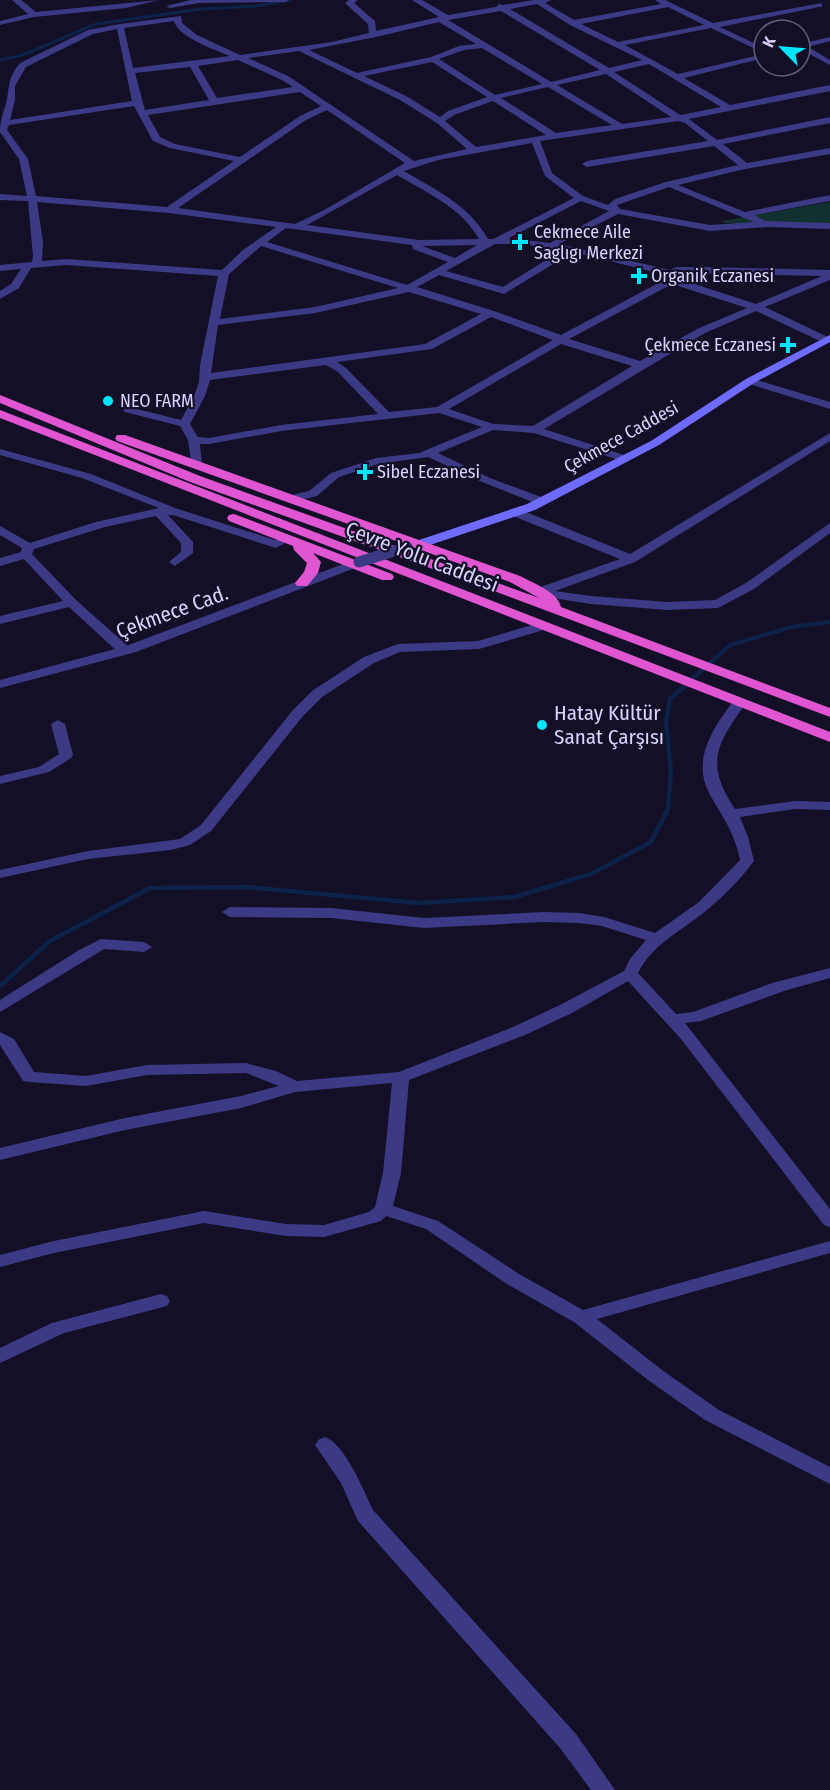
<svg xmlns="http://www.w3.org/2000/svg" width="830" height="1790" font-family="'Fira Sans Condensed',sans-serif">
<style>
.green{fill:#12302f}
.lines{fill:none;stroke-linecap:round;stroke-linejoin:round}
.stream-far2{stroke:#0c2248;stroke-width:3}
.stream-far1{stroke:#0c2248;stroke-width:4}
.stream{stroke:#0c2248;stroke-width:4.5}
.minor{fill:#3d3a85;fill-rule:evenodd}
.tertiary{fill:#3d3a85;fill-rule:evenodd}
.secondary{fill:#6f6bff;fill-rule:evenodd}
.trunk{fill:#e055d1;fill-rule:evenodd}
.tertiary-bridge{stroke:#3d3a85;stroke-width:11}
.poi-dot{fill:#00e5ff;stroke:#130f26;stroke-width:2}
.labels{text-anchor:middle;dominant-baseline:central;stroke-width:4.5;stroke-linejoin:round;paint-order:stroke}
.far-poi-label{font-size:18px;fill:#d9d4ff;stroke:#130f26;text-anchor:start}
.far-street-label{font-size:18px;fill:#d9d4ff;stroke:#130f26}
.street-label{font-size:21px;fill:#d9d4ff;stroke:#130f26}
.poi-label{font-size:21px;fill:#d9d4ff;stroke:#130f26;text-anchor:start}
</style>
<rect width="100%" height="100%" fill="#130f26"/>
<path class="green" d="M830 202V224L724 223 722 221Z"/>
<g class="lines">
<path class="stream-far2" d="M0 60 23 55 96 24 201 9 257 6 290 0"/>
<path class="stream-far1" d="M708 665 730 645 792 627 830 622"/>
<path class="stream" d="M0 986 50 941 150 888 247 887 419 903 514 897 591 874 651 842 668 809 671 772 666 722 670 699 710 663"/>
<path class="minor" d="M12 0H21L36 12 159 0 126 8 34 17 0 25V21L28 14Z
M191 0H289L285 2 199 3 170 8 166 6Z
M349 0H358L354 3 375 21 376 31 439 17 412 0H422L448 15 496 7 499 4 503 5 534 0H551L545 3 574 20 661 4 655 0H665L713 23 822 3V7H819L720 27 764 48V53L711 28 625 45 678 74 764 54V58L684 78 730 105 830 85V91L689 119 717 140 830 117V123L723 144 747 163 830 148V154L745 169 678 185 745 212 830 195V201L755 215 765 221 830 223V229L768 227 710 231 618 214 559 244 670 270 676 267H705L830 270V280L765 307 830 338V342H822L756 311 705 333 544 429 627 456V460H619L534 433 493 430 438 453 490 478 544 498 546 501 540 505 482 482 428 457 378 464 339 477 317 496 292 502 286 498 288 496 309 491 331 473 376 458 419 453 482 427 439 413 281 431 209 444H200L202 465 200 467H192L188 440 180 426 125 412 123 410 129 407 181 420 194 396 199 382 200 365 218 276 66 265 31 268 19 288 0 299V291L11 284 21 269 0 271V265L32 262 33 256 28 201 0 200V194L27 196 19 159 0 132C0 122 3 113 6 104 10 86 7 79 20 63L88 30 120 24 181 16 182 23 197 35 240 55 332 42 369 33 368 24 345 3ZM537 4 570 25 642 60 609 68 510 9ZM668 7 704 25 618 42 581 24ZM501 11 600 70 551 82 448 20ZM174 21C178 37 215 50 230 56L133 68 124 28ZM439 22 476 44 459 46 431 57 357 73 309 50 376 37ZM117 29 132 101 10 120 15 100V86L26 67 93 34ZM482 48 542 84 495 95 439 59 464 50ZM299 51 400 100 437 123 467 149 414 161 288 76 248 58ZM238 60 282 80 293 87 217 98 198 66ZM432 62 487 97 448 111 440 117 406 96 364 76ZM649 64 721 107 680 115 614 72ZM190 67 209 100 145 110 135 73ZM606 74 671 117 622 124 557 85ZM548 87 612 125 556 133 501 98ZM300 92 321 106 300 116 240 157 175 144 160 137 148 115ZM493 101 546 135 476 147 445 121 454 115ZM134 106 153 141 170 148 234 161 167 207 36 196 28 159 7 130 9 125ZM327 110 405 163 326 209 295 224 178 208 306 120ZM678 121 685 123 708 141 587 161 582 164 587 167 714 146 738 165 666 182 615 199 608 205 583 196 552 173 540 141ZM532 143 545 176 574 198 493 239H488C469 205 436 190 404 171L438 160ZM397 175C427 193 461 207 479 239L419 240 307 225ZM669 187 754 222 710 225 620 209 617 205ZM581 201 609 211 550 243 509 238ZM37 202 169 213 276 227 243 250 222 270 66 259 42 261 43 242ZM286 228 412 245 413 249 448 262 407 285 267 242ZM495 244H522L562 250 503 287 446 271ZM477 245 455 258 422 246ZM261 246 398 288 315 307 220 319 229 274ZM573 252 666 275V279L561 335 494 311 417 287 439 275 504 294ZM678 273 822 276 756 304 676 278ZM672 284 747 308 697 329 640 361 569 339ZM409 292 481 314 425 344 211 373 218 325 315 313ZM491 317 553 340 437 407 389 412 346 368 337 362 432 349ZM561 344 632 366 533 426 493 424 449 409ZM326 365 338 372 378 414 281 425 209 438 198 437 190 424 205 396 210 380Z
M830 37V41L808 47 830 60V65L800 49V44Z
M750 378 830 402V409L746 383V379Z
M830 433V441L635 562 555 591 591 596 668 602 715 600 746 583 830 523V533L754 589 718 608 668 610 591 604 540 596 534 592 538 588 620 559 513 516V510H521L630 554Z
M0 449 91 474 175 508 275 540 286 535 292 539 276 548 173 515H168L193 542V553L175 566 169 562 181 552V543L156 516 105 527 34 549 32 554 76 600 130 648 132 651 130 654H120L69 607 0 624V616L63 601 24 559 0 566V558L21 552 22 548 0 535V526L30 543 96 522 159 508 82 478 0 455Z
M542 622 548 626 547 629 479 649 400 652 374 663 322 697 303 716 211 831 190 845 171 850 88 859 0 878V870L88 851 180 839 201 825 293 710 312 691 364 657 398 644 478 641Z
M740 698 747 702C717 743 704 763 735 809L795 801 830 802V810L795 809 740 817 748 837 754 861C740 880 721 899 702 914 678 933 652 945 638 973L676 1014 693 1012 772 983 830 968V978L784 991 701 1021 685 1023 830 1209V1227L824 1225 681 1039 628 981 572 1013 525 1035 409 1080 401 1173 393 1206 438 1221 519 1274 583 1310 830 1241V1253L597 1319 662 1370 719 1410 830 1467V1484L705 1420 648 1380 574 1322 507 1284 426 1229 386 1216 381 1221 324 1237 286 1236 204 1223 54 1253 0 1267V1255L54 1241 204 1211 286 1224 324 1225 369 1212 375 1207 383 1173 392 1083 295 1092 241 1108 125 1130 0 1160V1148L125 1118 241 1096 279 1086 246 1073 147 1075 86 1086 29 1082 23 1081 0 1045V1032L14 1039 34 1072 86 1076 147 1065 246 1063 276 1071 297 1081 399 1072 513 1027 560 1005 624 971 630 959 646 940 602 926 579 923 544 922 424 928 331 918 230 917 222 912 230 907 331 908 424 918 544 912 579 913 604 917 655 933 699 902 740 860C735 833 722 816 709 793 691 759 715 725 735 699Z
M58 720 65 724 73 755 71 758 49 772 0 784V776L39 767 59 754 51 724Z
M101 939 144 942 152 947 144 952 104 949 0 1012V1000L79 950Z
M161 1294 167 1296 170 1301 167 1306 64 1333 0 1363V1348L52 1323Z
M325 1437C345 1444 364 1491 373 1510L576 1734 615 1790H591L560 1748 358 1521 341 1483 315 1445 318 1440Z"/>
<path class="tertiary" d="M359 558 365 562 363 565 136 652 0 688V680L126 646Z"/>
<path class="secondary" d="M830 335V342L754 383 659 445 535 510 424 547H416L414 544 416 541 527 504 651 441 746 379Z"/>
<path class="trunk" d="M0 395 200 476 539 598 510 582 117 441 115 438 117 435H125L520 576C533 583 558 592 561 607L830 708V717L494 591 190 482 0 403Z
M0 410 830 732V742L0 418Z
M234 514 392 574 394 577 392 580H382L313 553 321 562 318 573 307 586H297L295 583 304 572 307 563 294 550 293 546 229 521 227 518 229 515Z"/>
<path class="tertiary-bridge" d="M359 562 407 547"/>
</g>
<g class="poi-dot">
<path d="M517 233h6v6h6v6h-6v6h-6v-6h-6v-6h6z"/>
<path d="M636 267h6v6h6v6h-6v6h-6v-6h-6v-6h6z"/>
<path d="M785 336h6v6h6v6h-6v6h-6v-6h-6v-6h6z"/>
<circle cx="108" cy="401" r="6"/>
<path d="M362 463h6v6h6v6h-6v6h-6v-6h-6v-6h6z"/>
<circle cx="542" cy="725" r="6"/>
</g>
<g class="labels">
<g class="far-poi-label">
<text x="534" y="232">Cekmece Aile<tspan x="534" dy="21">Saglıgı Merkezi</tspan></text>
<text x="651" y="276">Organik Eczanesi</text>
<text x="776" y="345" text-anchor="end">Çekmece Eczanesi</text>
<text x="120" y="401">NEO FARM</text>
<text x="377" y="472">Sibel Eczanesi</text>
</g>
<g class="far-street-label">
<text transform="translate(621 437) rotate(-29)">Çekmece Caddesi</text>
</g>
<g class="street-label">
<text transform="translate(422 557) rotate(21)">Çevre Yolu Caddesi</text>
<text transform="translate(172 612) rotate(-20)">Çekmece Cad.</text>
</g>
<g class="poi-label">
<text x="554" y="713">Hatay Kültür<tspan x="554" dy="24">Sanat Çarşısı</tspan></text>
</g>
</g>
<g transform="translate(782 48) rotate(295)"><circle r="28" fill="#130f26" stroke="#625e7d" stroke-width="1.5"/>
<path d="M0-4.5L10 22L0 15L-10 22Z" fill="#00e5ff"/>
<text y="-9" font-size="16" font-weight="bold" text-anchor="middle" fill="#d9d4ff">K</text>
</g>
</svg>
